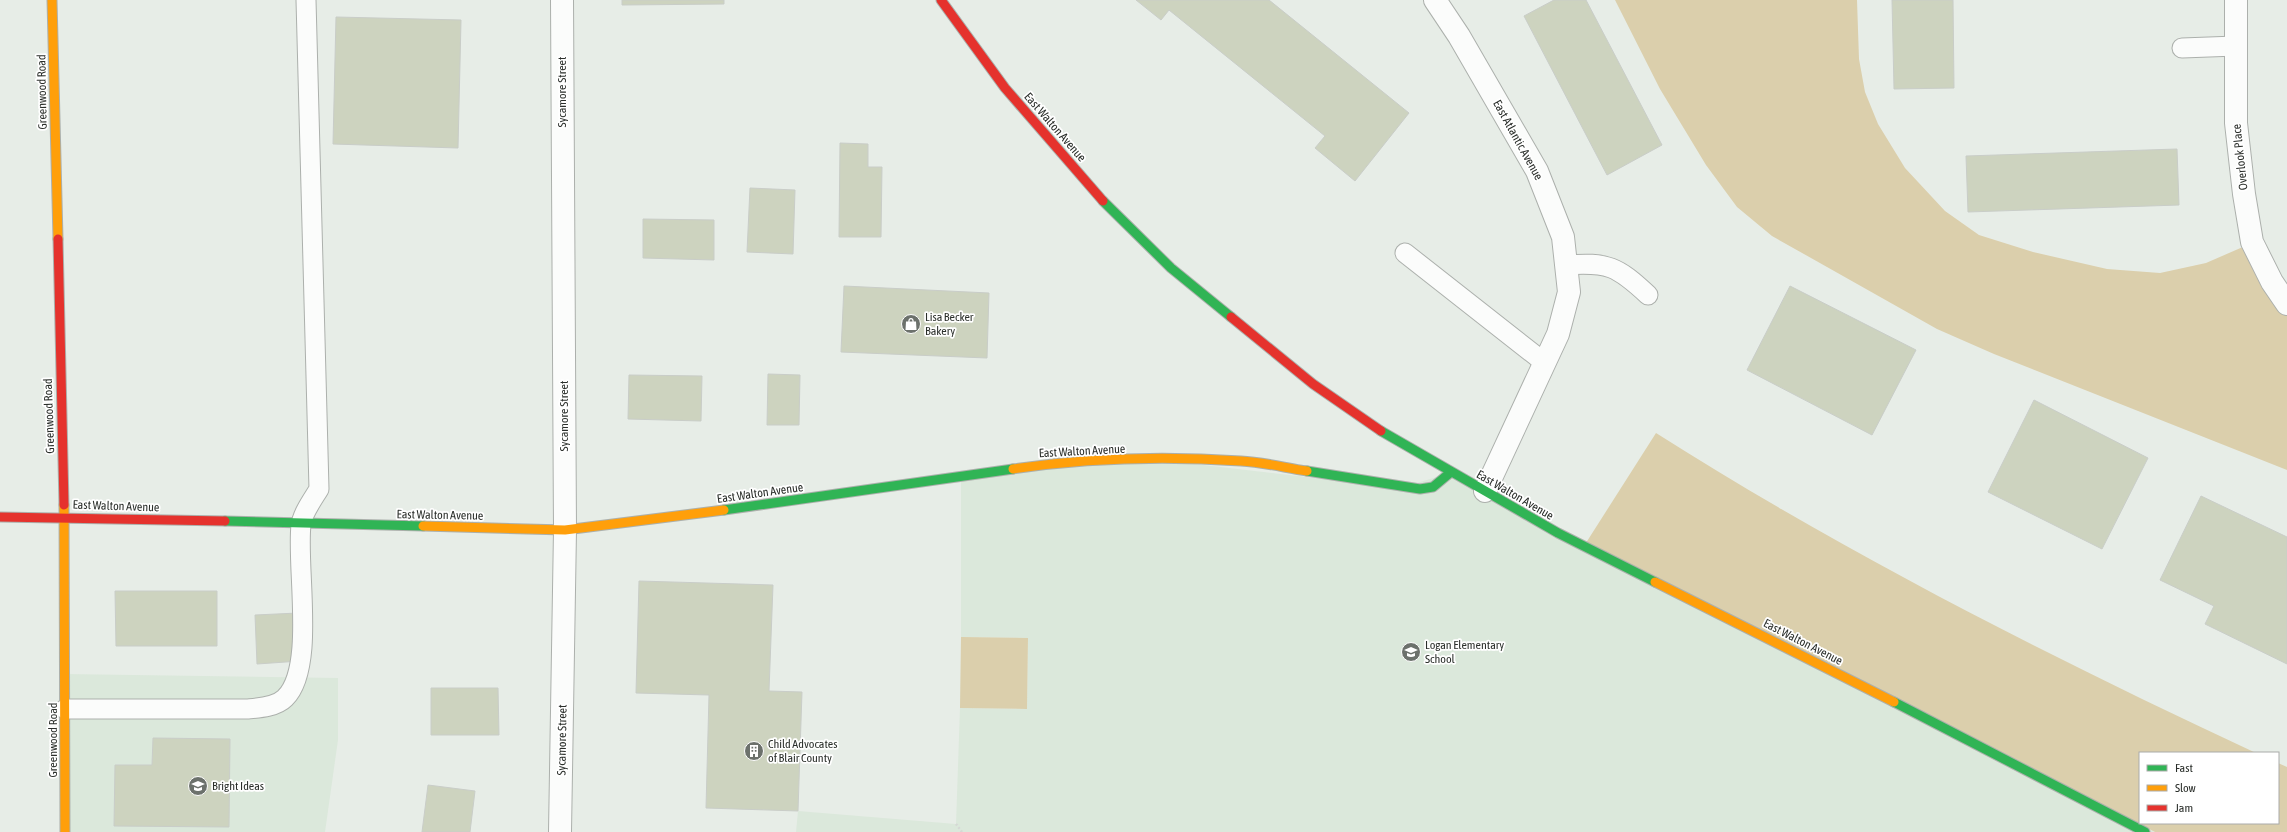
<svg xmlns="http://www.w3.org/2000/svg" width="2287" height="832" font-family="'Asap Condensed',sans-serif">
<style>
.built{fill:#dbe8db}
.green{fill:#dbcfac}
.building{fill:#cdd3bf;stroke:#c9cdc8}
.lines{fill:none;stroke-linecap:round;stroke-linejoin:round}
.lane-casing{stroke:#acb0ac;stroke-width:21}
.street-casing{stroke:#acb0ac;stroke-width:24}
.fast-casing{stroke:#acb0ac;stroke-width:11}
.slow-casing{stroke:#acb0ac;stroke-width:11}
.jam-casing{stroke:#acb0ac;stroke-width:11}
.path{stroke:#d5d8d5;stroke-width:2.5;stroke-dasharray:2 2;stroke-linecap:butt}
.lane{stroke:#fbfcfb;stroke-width:19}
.street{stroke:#fbfcfb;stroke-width:22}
.fast{stroke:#30b455;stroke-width:9}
.slow{stroke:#ff9f0a;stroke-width:9}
.jam{stroke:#e5322d;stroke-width:9}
.labels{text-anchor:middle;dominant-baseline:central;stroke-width:3.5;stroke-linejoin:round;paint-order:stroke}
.street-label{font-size:12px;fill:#2a2e2a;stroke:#fff}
.poi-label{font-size:12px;fill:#2a2e2a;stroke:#fff;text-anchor:start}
</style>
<rect width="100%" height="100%" fill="#e7ede7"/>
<path class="built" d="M1152 459 1400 488 1450 473 2154 832H796L798 811 956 824 960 708 1027 709 1028 638 961 637V475Z
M64 674 338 678V740L325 832H65Z"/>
<path class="green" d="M1615 0H1857L1859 59 1865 92 1878 124 1905 168 1945 211 1979 235 2033 252 2107 269 2160 273 2206 263 2252 243 2287 303V470L1994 354 1937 329 1772 236 1737 207 1706 165 1660 89Z
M1656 433C1848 555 2051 657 2256 753H2140V823H2278V763L2287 767V832H2155L1584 546Z
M961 637 1028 638 1027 709 960 708Z"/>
<path class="building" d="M622 0H724V4L622 5Z
M1136 0H1269L1409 113 1355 181 1315 148 1325 136 1169 10 1161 20Z
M1554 0H1586L1662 145 1607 175 1524 16Z
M1892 0H1953L1954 88 1894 89Z
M336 17 461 20 458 148 333 144Z
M840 143 868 144V167H882L881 237H839Z
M2177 149 2179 205 1968 212 1966 156Z
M750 188 795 190 793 254 747 252Z
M643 219 714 220V260L643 258Z
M844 286 989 293 987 358 841 352Z
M1790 286 1916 350 1872 435 1747 370Z
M768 374 800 375 799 425H767Z
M629 375 702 376 701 421 628 419Z
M2034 400 2148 458 2102 549 1988 492Z
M2201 496 2287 537V664L2205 624 2214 606 2160 580Z
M639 581 773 585 769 691 802 692 798 811 706 808 709 695 636 693Z
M115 591H217V646H116Z
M298 613 300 661 257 664 255 615Z
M431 688H498L499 735H431Z
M153 738 230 739 229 827 114 826 115 765H152Z
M428 785 475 791 470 832H422Z"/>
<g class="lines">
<defs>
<path id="lane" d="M2182 48 2236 46
M1405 253 1545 363
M1566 265C1608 262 1617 266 1648 295
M65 709H248C259 708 276 707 285 698 316 668 296 567 301 525 302 514 313 499 319 489L306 0"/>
<path id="street" d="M1435 0 1459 36 1537 171 1563 237 1569 292 1558 334 1485 491
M2236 0V123L2244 194 2252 242 2272 282 2287 304
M560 832 565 530 562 0"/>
<path id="fast" d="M1103 201 1171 268 1231 317
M1381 431 1558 533 1655 582
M1307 471 1420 489 1433 487 1451 472
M724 510 1013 469
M225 521 423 526
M1894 702 2145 832"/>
<path id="slow" d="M52 0 58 239
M1013 469C1087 458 1165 456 1241 461 1263 462 1286 468 1307 471
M64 505 65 832
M423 526 565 530 724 510
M1655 582 1894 702"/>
<path id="jam" d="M941 0 1005 88 1103 201
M58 239 64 505
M1231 317 1313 384 1381 431
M0 517 225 521"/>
</defs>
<use href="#lane" class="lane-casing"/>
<use href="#street" class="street-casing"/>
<use href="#fast" class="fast-casing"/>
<use href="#slow" class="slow-casing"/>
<use href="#jam" class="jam-casing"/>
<path class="path" d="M956 824 962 832"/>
<use href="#lane" class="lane"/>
<use href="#street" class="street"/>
<use href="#fast" class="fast"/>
<use href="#slow" class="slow"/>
<use href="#jam" class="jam"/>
</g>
<defs>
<symbol id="shop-disc" viewBox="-11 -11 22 22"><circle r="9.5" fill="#6c716c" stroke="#fff"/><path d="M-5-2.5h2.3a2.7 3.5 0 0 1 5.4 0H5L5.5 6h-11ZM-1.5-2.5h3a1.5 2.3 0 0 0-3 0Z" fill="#fff"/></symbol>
<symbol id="school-disc" viewBox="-11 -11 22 22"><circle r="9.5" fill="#6c716c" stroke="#fff"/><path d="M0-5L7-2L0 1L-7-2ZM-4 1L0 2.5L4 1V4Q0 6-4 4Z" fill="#fff"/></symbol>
<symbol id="building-disc" viewBox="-11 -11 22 22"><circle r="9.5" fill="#6c716c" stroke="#fff"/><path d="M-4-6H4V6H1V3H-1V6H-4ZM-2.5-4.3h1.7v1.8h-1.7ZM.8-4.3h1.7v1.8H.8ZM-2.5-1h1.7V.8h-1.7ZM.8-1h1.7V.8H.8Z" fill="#fff"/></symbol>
</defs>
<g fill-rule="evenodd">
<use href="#shop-disc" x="900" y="313" width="22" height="22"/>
<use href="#school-disc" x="1400" y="641" width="22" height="22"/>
<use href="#building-disc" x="743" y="740" width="22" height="22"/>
<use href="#school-disc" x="187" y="775" width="22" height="22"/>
</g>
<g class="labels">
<g class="street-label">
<text transform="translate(42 92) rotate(-91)">Greenwood Road</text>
<text transform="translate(562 92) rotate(-90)">Sycamore Street</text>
<text transform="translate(1055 127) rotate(49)">East Walton Avenue</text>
<text transform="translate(1518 140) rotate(61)">East Atlantic Avenue</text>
<text transform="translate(2240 157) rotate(-96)">Overlook Place</text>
<text transform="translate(49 416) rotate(-92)">Greenwood Road</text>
<text transform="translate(564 416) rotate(-90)">Sycamore Street</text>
<text transform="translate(1082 451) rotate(-3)">East Walton Avenue</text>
<text transform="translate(760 493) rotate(-8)">East Walton Avenue</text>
<text transform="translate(1515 495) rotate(30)">East Walton Avenue</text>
<text transform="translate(116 506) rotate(2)">East Walton Avenue</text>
<text transform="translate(440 515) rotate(1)">East Walton Avenue</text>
<text transform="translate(1803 642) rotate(27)">East Walton Avenue</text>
<text transform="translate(53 740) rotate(-90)">Greenwood Road</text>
<text transform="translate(562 740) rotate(-89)">Sycamore Street</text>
</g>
<g class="poi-label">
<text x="925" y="317">Lisa Becker<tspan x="925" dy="14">Bakery</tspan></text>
<text x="1425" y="645">Logan Elementary<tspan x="1425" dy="14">School</tspan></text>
<text x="768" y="744">Child Advocates<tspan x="768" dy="14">of Blair County</tspan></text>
<text x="212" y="786">Bright Ideas</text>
</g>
</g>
<rect x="2139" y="752" width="140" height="72" fill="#ffffff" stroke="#aaabaa"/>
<rect x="2147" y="765" width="20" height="6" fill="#30b455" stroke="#aaabaa"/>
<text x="2175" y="772" font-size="12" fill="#2a2e2a">Fast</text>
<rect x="2147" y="785" width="20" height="6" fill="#ff9f0a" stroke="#aaabaa"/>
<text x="2175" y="792" font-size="12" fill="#2a2e2a">Slow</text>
<rect x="2147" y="805" width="20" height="6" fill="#e5322d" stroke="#aaabaa"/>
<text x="2175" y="812" font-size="12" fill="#2a2e2a">Jam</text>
</svg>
